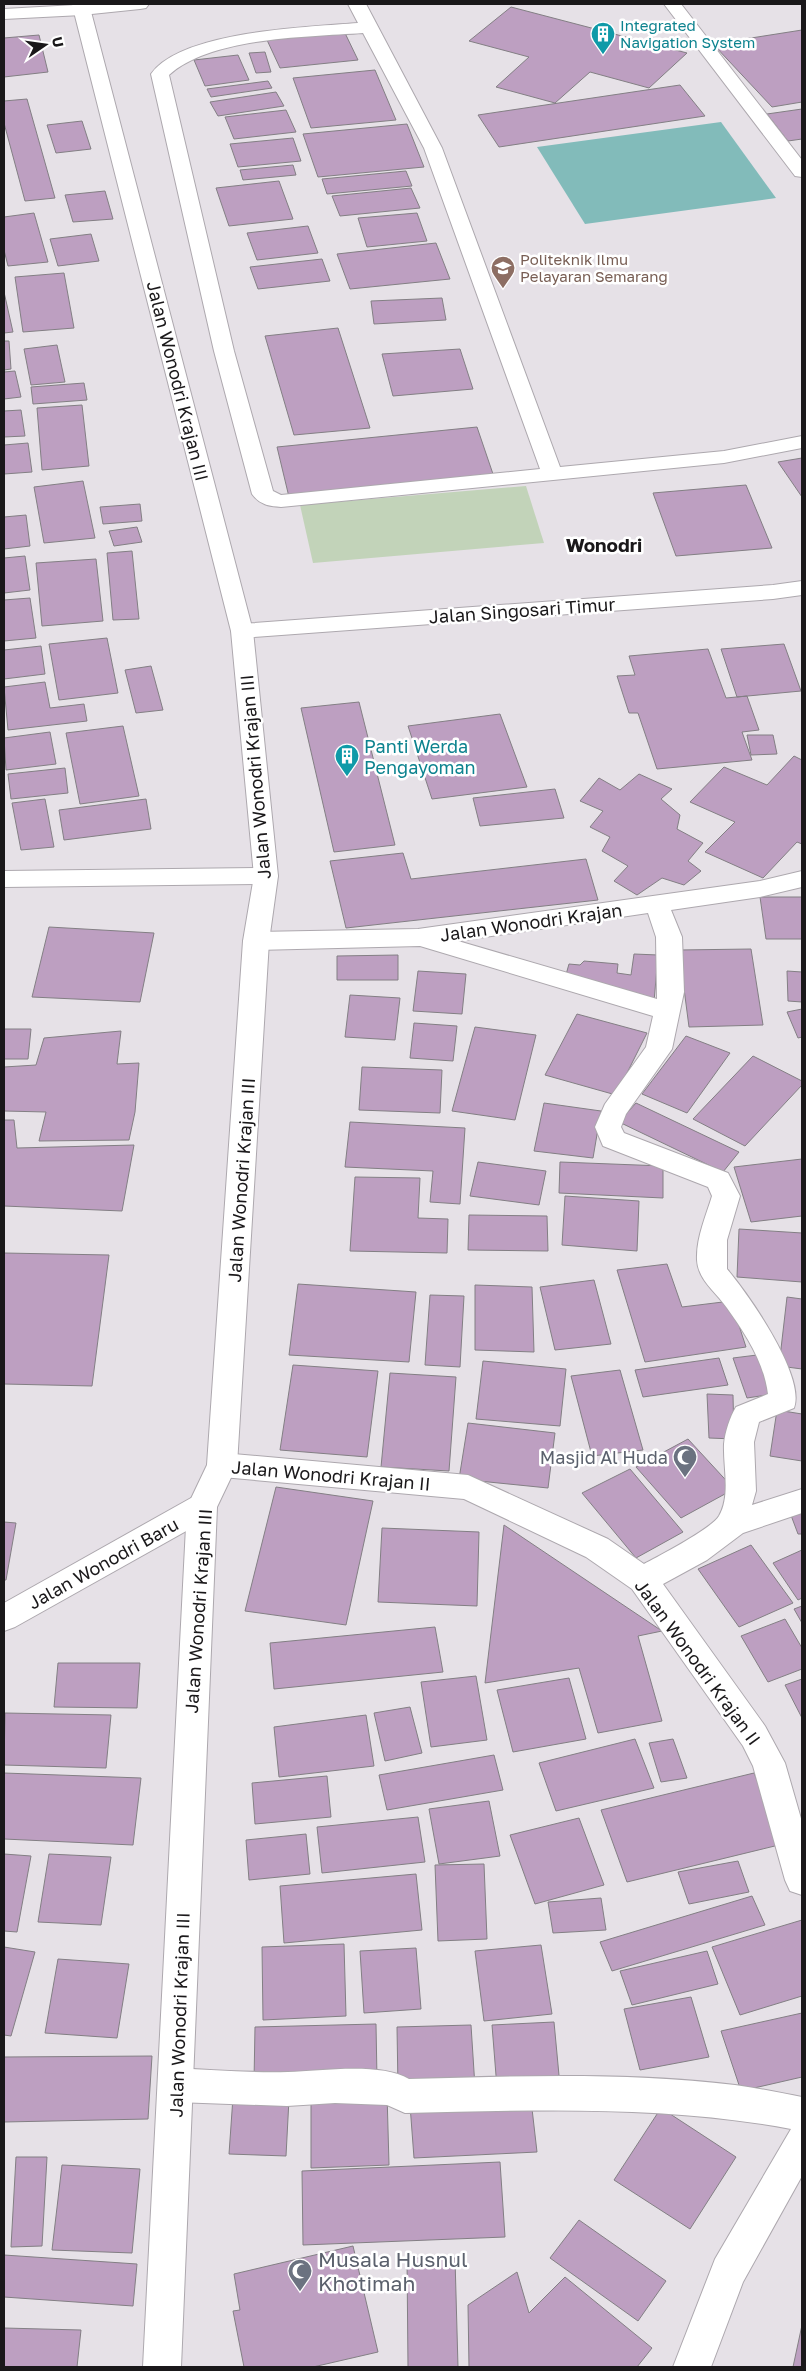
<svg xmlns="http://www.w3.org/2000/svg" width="806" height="2371" font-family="'Golos Text',sans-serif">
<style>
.green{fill:#c2d3b9}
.water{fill:#82bbba}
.building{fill:#bd9fc1;stroke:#837f84}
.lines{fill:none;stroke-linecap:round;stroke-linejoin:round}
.minor-casing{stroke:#ada8ae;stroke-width:2}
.major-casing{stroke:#ada8ae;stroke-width:2}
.minor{fill:#fff;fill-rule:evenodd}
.major{fill:#fff;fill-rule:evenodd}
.labels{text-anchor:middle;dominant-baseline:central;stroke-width:5;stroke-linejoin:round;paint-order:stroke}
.far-culture-label{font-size:15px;fill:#0d838f;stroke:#fff;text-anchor:start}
.far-education-label{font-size:15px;fill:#785e54;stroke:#fff;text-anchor:start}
.street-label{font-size:18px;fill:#1a181a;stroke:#fff}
.culture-label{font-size:18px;fill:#0d838f;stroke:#fff;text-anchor:start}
.worship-label{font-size:18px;fill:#5b616d;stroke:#fff;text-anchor:end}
.far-district-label{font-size:19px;font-weight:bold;fill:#1a181a;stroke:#fff}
.near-worship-label{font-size:21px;fill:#5b616d;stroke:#fff;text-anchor:start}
</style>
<rect width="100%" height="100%" fill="#e6e1e7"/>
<path class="green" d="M526 486 544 543 313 563 300 505Z"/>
<path class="water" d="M721 122 776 198 585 224 537 147Z"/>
<path class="building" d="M511 7 687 53 649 88 590 72 555 103 496 87 529 57 469 41Z
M802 30V102L772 107 713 44Z
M344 31 358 60 280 68 267 40Z
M39 35 48 72 4 77V38Z
M265 52 271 72 256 73 249 53Z
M238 55 249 80 205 86 194 60Z
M375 70 396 120 311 128 293 78Z
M268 81 272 88 211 97 207 89Z
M680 85 705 116 499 147 478 115Z
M276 92 284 106 218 116 210 102Z
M27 99 55 198 25 201 4 123V101Z
M802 109V139L788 141 767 114Z
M286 110 296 132 234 139 225 117Z
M82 121 91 149 56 153 47 125Z
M407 124 424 167 318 177 303 134Z
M293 138 301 161 238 167 230 144Z
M293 165 296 175 243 180 240 170Z
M406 171 412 186 327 194 322 179Z
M279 181 293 219 229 226 216 188Z
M411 188 420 208 340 216 332 196Z
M105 191 113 219 73 222 65 195Z
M34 213 48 262 8 266 4 250V217Z
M417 213 427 241 367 247 358 218Z
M308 226 318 253 257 260 247 233Z
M91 234 99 261 58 266 50 239Z
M436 243 450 279 350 289 337 254Z
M322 259 330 281 258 289 250 267Z
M64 273 74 328 23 332 15 277Z
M4 292 13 332 4 333Z
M442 298 446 320 374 324 371 301Z
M338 328 370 428 294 435 265 336Z
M4 341H9L11 369 4 370Z
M57 345 65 382 31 385 24 349Z
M460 349 473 389 393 396 382 354Z
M15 371 21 397 4 399V372Z
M84 383 87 400 33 404 31 387Z
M82 405 89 466 42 470 37 408Z
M21 410 25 436 4 437V411Z
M477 427 494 477 289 497 277 447Z
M28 443 32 472 4 474V445Z
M802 458V497L778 462Z
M83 481 95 538 44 543 34 487Z
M746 485 772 548 676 556 653 493Z
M140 504 142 521 103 524 100 507Z
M26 515 30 546 4 549V517Z
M137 527 142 542 114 546 109 531Z
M132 551 139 619 113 620 107 553Z
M25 556 30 590 4 593V558Z
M96 559 103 621 42 626 36 563Z
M30 598 36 638 4 641V600Z
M107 638 118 693 59 700 49 644Z
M784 644 801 691 737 697 721 649Z
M41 646 45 674 4 679V650Z
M708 649 726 698 747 696 759 730 742 732 752 760 657 769 638 713H629L617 676 635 675 629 656Z
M151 666 163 710 136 713 125 670Z
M45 682 50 708 84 704 87 721 8 730 4 687Z
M359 702 395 845 334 852 301 708Z
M500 714 527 787 432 799 408 726Z
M123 726 139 796 80 804 66 733Z
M50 732 56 764 6 770 4 738Z
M747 735H773L777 754 751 755Z
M794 756 802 760V844L797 842 763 878 705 852 735 822 690 802 724 767 767 785Z
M65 768 68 793 11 799 8 774Z
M639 774 672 789 661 799 680 815 677 829 703 843 688 861 701 871 684 885 662 878 637 895 614 881 628 866 602 851 610 837 590 827 603 811 580 801 599 778 620 790Z
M555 789 564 818 480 826 473 798Z
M45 799 54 847 21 850 12 803Z
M146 799 151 829 64 840 59 810Z
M403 853 411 879 586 859 598 900 346 928 330 861Z
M760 897H802V939H766Z
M49 927 154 933 140 1002 32 997Z
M751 949 763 1025 689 1027 679 950Z
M634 954 658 955 654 1002 565 978 569 964 580 965 584 961 618 964 617 973 631 975Z
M398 955V980H337V956Z
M418 971 466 974 462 1014 413 1011Z
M787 971 802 972V1002L788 1001Z
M350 995 400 998 395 1040 345 1037Z
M802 1009V1037L798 1038 787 1012Z
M577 1014 647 1033 616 1095 545 1075Z
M414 1023 457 1026 453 1061 410 1058Z
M475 1027 536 1035 515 1120 452 1111Z
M4 1029H31L28 1059H4Z
M121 1031 117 1064 139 1063 135 1112 129 1140 39 1141 46 1112 4 1111V1067L36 1065 44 1038Z
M686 1036 730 1053 687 1113 642 1094Z
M753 1056 802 1081V1085L745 1146 693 1119Z
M362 1067 442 1070 440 1113 359 1110Z
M544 1103 601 1111 593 1158 534 1151Z
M636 1103 739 1152 723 1172 619 1122Z
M4 1120H14L17 1148 134 1145 122 1211 4 1206Z
M350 1122 465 1128 460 1204 430 1202 433 1171 345 1167Z
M802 1159V1216L751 1222 734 1167Z
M478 1162 546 1171 539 1205 470 1196Z
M560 1162 663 1166V1198L559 1193Z
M355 1177 420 1178 418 1218 448 1219 447 1253 350 1251Z
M565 1196 639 1201 637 1251 562 1245Z
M469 1215 547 1216 548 1251 468 1250Z
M739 1229 802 1233V1282L737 1277Z
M4 1253 109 1255 92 1386 4 1384Z
M667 1264 682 1307 731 1301 746 1347 645 1362 617 1270Z
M594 1280 611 1344 555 1350 540 1287Z
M298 1284 416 1292 409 1362 289 1355Z
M475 1285 532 1287 534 1352 475 1350Z
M430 1295 464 1296 460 1367 425 1365Z
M787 1297 802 1299V1369L779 1366Z
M765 1354 780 1393 747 1398 733 1358Z
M719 1358 728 1385 643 1397 635 1370Z
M483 1361 566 1369 560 1426 476 1419Z
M293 1365 378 1371 367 1457 280 1450Z
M620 1370 643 1450 592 1456 571 1376Z
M390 1373 456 1377 449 1471 381 1467Z
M707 1394 733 1395 734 1439 709 1438Z
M777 1410 802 1414V1461L770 1456Z
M468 1423 555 1433 548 1488 459 1479Z
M688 1439 734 1489 681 1518 636 1467Z
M630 1469 683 1532 636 1558 582 1493Z
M276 1487 373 1501 346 1625 245 1611Z
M802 1508V1534H798L789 1510Z
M4 1522 16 1523 6 1580H4Z
M504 1525 662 1631 638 1636 662 1721 598 1733 579 1668 485 1683Z
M382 1528 479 1532 477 1606 378 1602Z
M751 1545 793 1603 739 1627 698 1569Z
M802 1550V1598L798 1600 773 1563Z
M802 1606V1623L794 1609Z
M785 1619 802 1648V1669L768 1682 741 1636Z
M435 1627 443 1672 274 1689 270 1643Z
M58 1663H140L137 1708 54 1707Z
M476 1676 487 1740 431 1747 421 1682Z
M569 1678 586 1739 513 1752 497 1690Z
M802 1679V1718L785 1685Z
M410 1707 422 1753 385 1761 374 1713Z
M5 1713 111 1715 106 1768 4 1765Z
M366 1715 374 1766 279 1777 274 1727Z
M635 1739 654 1788 556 1811 539 1763Z
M673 1739 687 1778 661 1782 649 1743Z
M494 1755 503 1790 387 1810 379 1775Z
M4 1773 141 1778 133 1845 4 1839Z
M754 1773 783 1844 627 1882 601 1810Z
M327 1776 331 1817 255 1824 252 1783Z
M489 1801 500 1856 439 1864 429 1809Z
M418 1817 425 1862 322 1873 317 1827Z
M579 1818 604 1885 535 1904 510 1835Z
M306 1834 310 1874 249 1880 246 1840Z
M4 1854 31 1856 17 1932 4 1931Z
M49 1854 111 1857 101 1925 38 1922Z
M738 1861 749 1892 689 1904 678 1872Z
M484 1864 487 1939 438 1941 435 1865Z
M416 1874 422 1930 284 1943 280 1886Z
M752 1896 765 1925 612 1971 600 1942Z
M601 1898 606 1930 553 1933 548 1902Z
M802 1920V1996L740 2015 712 1947Z
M344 1944 346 2016 263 2020 262 1947Z
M541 1945 552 2014 484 2021 475 1951Z
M4 1947 35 1952 11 2036 4 2035Z
M416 1948 421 2009 364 2013 360 1951Z
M707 1951 718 1984 632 2005 620 1971Z
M58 1959 129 1964 117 2038 45 2033Z
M691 1997 709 2057 640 2070 624 2009Z
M802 2013V2077L741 2091 721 2031Z
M554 2022 560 2086 497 2088 492 2025Z
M376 2024 377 2079 254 2081 255 2027Z
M471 2025 475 2087 398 2088 397 2027Z
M152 2056 148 2119 4 2122V2057Z
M387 2093 389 2165 311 2168V2096Z
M233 2097 289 2099 286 2156 229 2154Z
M531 2100 537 2152 414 2158 410 2105Z
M661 2108 736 2157 690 2229 614 2180Z
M16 2157H47L42 2246 11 2247Z
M500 2162 505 2237 303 2245 302 2171Z
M62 2165 140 2169 132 2253 52 2250Z
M579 2220 666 2281 638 2321 550 2258Z
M353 2246 378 2352 313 2367H244L233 2311 240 2310 234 2274Z
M4 2255 137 2264 133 2306 4 2297Z
M407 2258H455L458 2367H408Z
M517 2272 529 2313 565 2277 652 2348 637 2367H469L468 2305Z
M802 2325V2367H793Z
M4 2328 81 2330 77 2367H4Z"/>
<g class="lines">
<defs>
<path id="minor" d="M93 4H149L146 8 140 9 82 15 4 19V9Z
M348 4H366L442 148 560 467 724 451 802 436V448L724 463 281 507C269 506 260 505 252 494L214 351 151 74C181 31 308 27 358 23ZM363 33 424 148 540 469 281 495 273 491 234 351 169 75C211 37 308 37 363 33Z
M664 4H681L802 160V177L795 176Z
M802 581V595L773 599 242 638 234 636 231 631 234 626 242 624 773 585Z
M266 868 275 870 278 876 275 882 266 884 4 887V871Z
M802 871V887L760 897 671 910 682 937 684 992 672 1049 626 1114 621 1127 624 1133 728 1173 740 1196 727 1240V1269C748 1294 806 1376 794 1408L759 1422 754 1442 756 1491 752 1505 802 1489V1513L743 1533 707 1560 663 1584 765 1726 785 1763 802 1822V1895L790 1891 785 1880 753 1766 743 1746 632 1589 586 1557 464 1499 222 1477 211 1473 207 1465 211 1457 222 1453 468 1475 608 1539 644 1564C659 1556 711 1529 719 1516 731 1495 723 1467 724 1444 725 1432 730 1417 736 1407L768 1394C764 1362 745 1333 727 1308 716 1292 698 1280 697 1260 696 1238 706 1216 712 1196L708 1187 603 1146 595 1127 605 1104 646 1047 653 1016 420 946 256 950 247 947 243 941 247 935 256 932 418 929 760 881ZM648 913 656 937 657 999 458 941Z
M202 1495 213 1498 217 1507 213 1516 15 1627 4 1631V1603L191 1498Z
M176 2068C213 2070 251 2073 288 2072 321 2071 381 2062 409 2079 517 2076 628 2072 735 2085 758 2088 780 2093 802 2097V2176L743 2282 711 2367H673L715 2259 791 2129C664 2105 534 2110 405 2113L387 2105 335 2103 287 2106 176 2102 163 2097 158 2085 163 2073Z"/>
<path id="major" d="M72 4H89L253 631 278 876 269 941 237 1465 217 1507 181 2367H143L187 1507 207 1465 243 941 254 876 231 631Z"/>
</defs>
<use href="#minor" class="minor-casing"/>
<use href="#major" class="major-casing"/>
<use href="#minor" class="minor"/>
<use href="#major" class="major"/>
</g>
<defs>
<symbol id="building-pin" viewBox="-11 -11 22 30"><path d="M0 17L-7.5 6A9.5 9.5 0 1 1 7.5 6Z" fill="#0f9aa8" stroke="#fff"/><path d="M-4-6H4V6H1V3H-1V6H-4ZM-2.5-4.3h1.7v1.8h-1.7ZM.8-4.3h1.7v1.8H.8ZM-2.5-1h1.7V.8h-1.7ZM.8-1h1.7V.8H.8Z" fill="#fff"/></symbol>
<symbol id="university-pin" viewBox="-11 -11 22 30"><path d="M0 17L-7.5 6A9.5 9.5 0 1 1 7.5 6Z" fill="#8d6e63" stroke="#fff"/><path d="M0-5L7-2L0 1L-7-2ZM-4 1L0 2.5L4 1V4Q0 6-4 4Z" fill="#fff"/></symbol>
<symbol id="mosque-pin" viewBox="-11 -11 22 30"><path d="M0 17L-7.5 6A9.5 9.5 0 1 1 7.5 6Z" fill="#6b7280" stroke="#fff"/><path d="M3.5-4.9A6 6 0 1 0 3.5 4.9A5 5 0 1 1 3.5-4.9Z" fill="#fff"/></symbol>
</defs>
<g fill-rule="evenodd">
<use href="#building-pin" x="589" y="20" width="28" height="38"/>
<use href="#university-pin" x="489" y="254" width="28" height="38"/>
<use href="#building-pin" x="333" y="742" width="28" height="38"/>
<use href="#mosque-pin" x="671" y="1443" width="28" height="38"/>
<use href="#mosque-pin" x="286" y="2257" width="28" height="38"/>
</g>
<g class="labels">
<g class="far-culture-label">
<text x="620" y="25">Integrated<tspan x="620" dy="17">Navigation System</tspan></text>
</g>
<g class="far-education-label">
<text x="520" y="259">Politeknik Ilmu<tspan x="520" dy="17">Pelayaran Semarang</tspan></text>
</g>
<g class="street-label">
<text transform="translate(178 381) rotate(76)">Jalan Wonodri Krajan III</text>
<text transform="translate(522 610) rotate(-4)">Jalan Singosari Timur</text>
<text transform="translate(255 777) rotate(-95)">Jalan Wonodri Krajan III</text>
<text transform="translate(531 922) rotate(-8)">Jalan Wonodri Krajan</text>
<text transform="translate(241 1180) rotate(-86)">Jalan Wonodri Krajan III</text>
<text transform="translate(331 1475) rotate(5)">Jalan Wonodri Krajan II</text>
<text transform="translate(103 1563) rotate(-29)">Jalan Wonodri Baru</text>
<text transform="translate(198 1611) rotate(-86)">Jalan Wonodri Krajan III</text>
<text transform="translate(698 1662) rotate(54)">Jalan Wonodri Krajan II</text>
<text transform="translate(179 2015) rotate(-88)">Jalan Wonodri Krajan III</text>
</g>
<g class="culture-label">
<text x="364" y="746">Panti Werda<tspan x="364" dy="21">Pengayoman</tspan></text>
</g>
<g class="worship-label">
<text x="668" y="1457">Masjid Al Huda</text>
</g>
<g class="far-district-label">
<text x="604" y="544">Wonodri</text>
</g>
<g class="near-worship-label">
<text x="318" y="2259">Musala Husnul<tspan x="318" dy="24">Khotimah</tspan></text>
</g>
</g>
<rect width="806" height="2371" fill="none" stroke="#1a181a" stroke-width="10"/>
<g transform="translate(45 45) rotate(77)" stroke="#ffffff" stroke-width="4" paint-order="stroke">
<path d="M0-4L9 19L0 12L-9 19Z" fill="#1a181a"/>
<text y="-8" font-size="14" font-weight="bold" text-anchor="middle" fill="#1a181a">U</text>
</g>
</svg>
